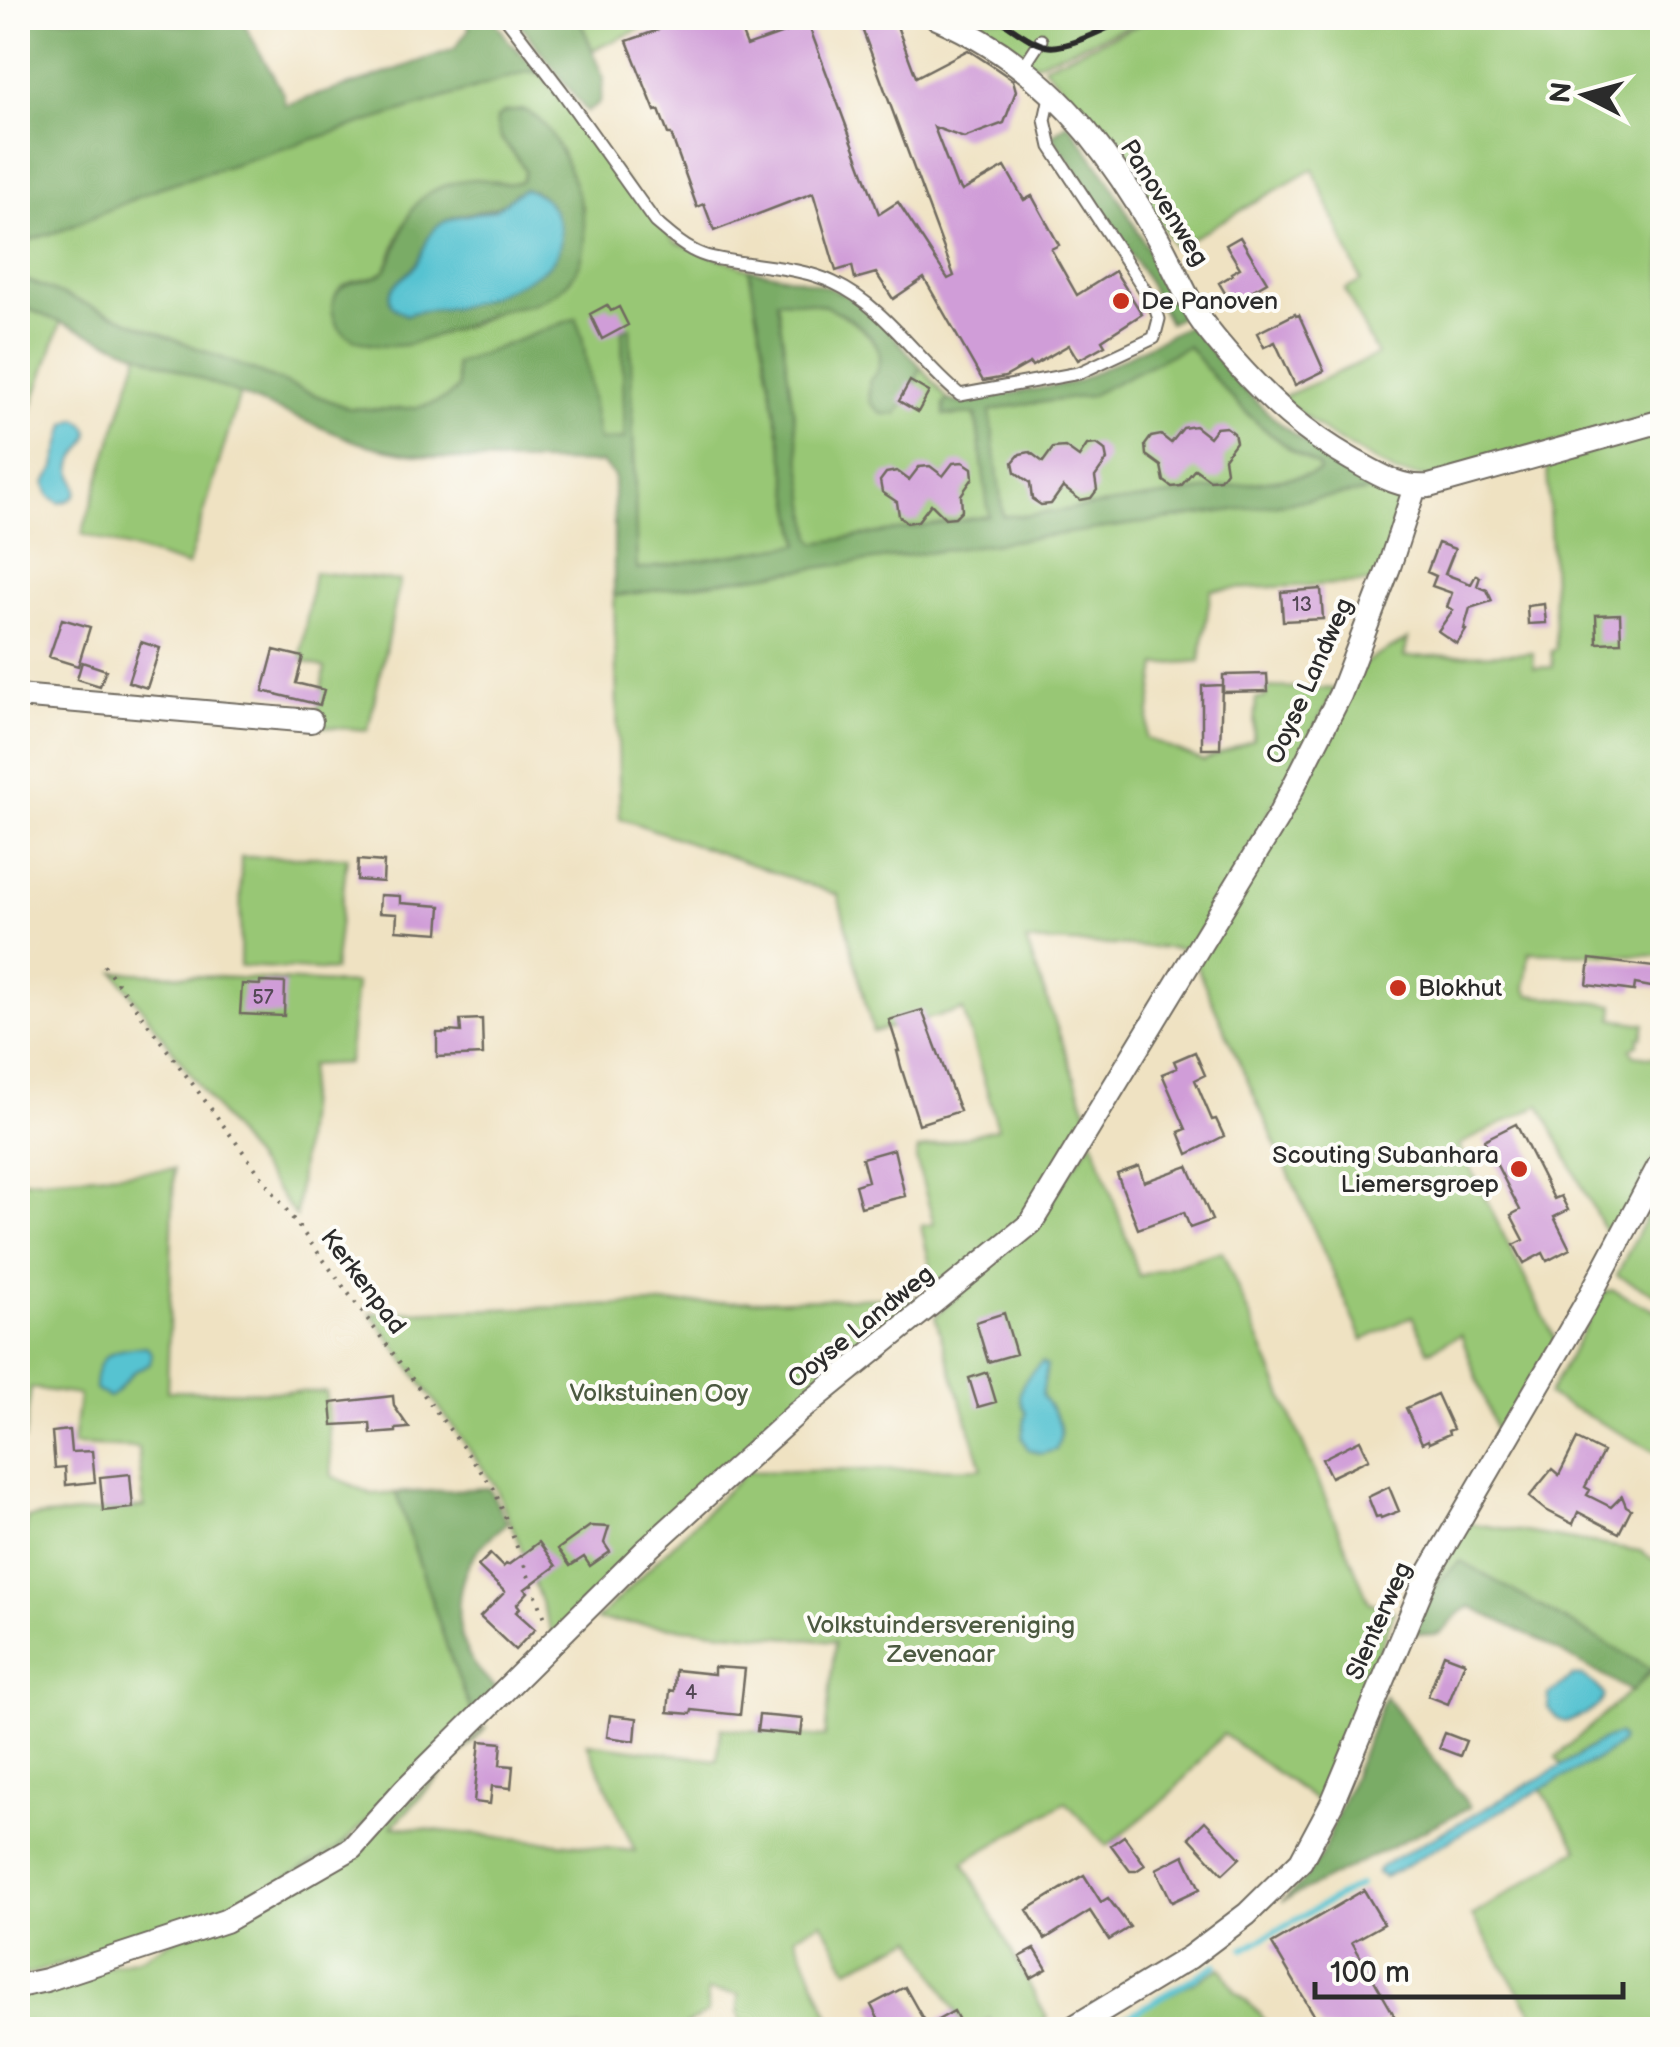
<svg xmlns="http://www.w3.org/2000/svg" width="1680" height="2047" font-family="'Balsamiq Sans',sans-serif">
<style>
.green{fill:#98c775;stroke:#627950;stroke-width:2.5;fill-rule:evenodd}
.forest{fill:#7aac66;stroke:#526c48;stroke-width:2.5;fill-rule:evenodd}
.water{fill:#57c3d1;stroke:#41777e;stroke-width:2.5}
.lines{fill:none;stroke-linecap:round;stroke-linejoin:round}
.stream{stroke:#57c3d1;stroke-width:6}
.building{fill:#d09dd8}
.lane-casing{stroke:#706b60;stroke-width:15}
.street-casing{stroke:#706b60;stroke-width:26}
.path{stroke:#706b60;stroke-width:4;stroke-dasharray:2.5 8;stroke-linecap:butt}
.lane{stroke:#fff;stroke-width:11}
.street{stroke:#fff;stroke-width:22}
.rail{stroke:#2b2b2b;stroke-width:6}
.poi-dot{fill:#c8321e;stroke:#fdfcf7;stroke-width:4}
.labels{text-anchor:middle;dominant-baseline:central;stroke-width:8;stroke-linejoin:round;paint-order:stroke}
.number-label{font-size:20px;fill:#544856}
.street-label{font-size:25px;fill:#2b2b2b;stroke:#fdfcf7}
.poi-label{font-size:25px;fill:#2b2b2b;stroke:#fdfcf7;text-anchor:start}
.park-label{font-size:25px;fill:#4c5a41;stroke:#fdfcf7}
</style>
<rect width="100%" height="100%" fill="#fdfcf7"/>
<filter id="ink" filterUnits="userSpaceOnUse"><feTurbulence type="fractalNoise" baseFrequency=".01" numOctaves="2"/><feDisplacementMap in="SourceGraphic" scale="20" xChannelSelector="R" yChannelSelector="G"/><feConvolveMatrix kernelMatrix="1 2 1 2 8 2 1 2 1" color-interpolation-filters="sRGB"/></filter>
<filter id="wash" filterUnits="userSpaceOnUse"><feTurbulence type="fractalNoise" baseFrequency=".0048" numOctaves="4" result="noise"/><feDisplacementMap in="SourceGraphic" scale="40" xChannelSelector="R" yChannelSelector="G"/><feGaussianBlur stdDeviation="2.25" result="paint"/><feColorMatrix in="noise" values="0 0 0 0 0 0 0 0 0 0 0 0 0 0 0 0 0 1.4 0 .05"/><feComposite in="paint" operator="in"/></filter>
<g filter="url(#wash)">
<rect width="100%" height="100%" fill="#efe2c2"/>
<path class="green" d="M579 18H665L593 50Z
M958 18H1149L1034 64Z
M1155 18H1662V413L1435 478 1396 473 1329 435 1281 398 1377 355 1345 290 1361 281 1313 169 1177 247 1173 246 1133 174 1100 126 1043 66Z
M529 71 541 74 599 149 675 242 749 269 800 545 636 570 635 459 622 331 625 439 598 441 582 336 458 387C440 414 377 410 348 408L18 277V244L65 229 158 188ZM502 140 561 150 583 209 533 303 501 310 469 325 404 345 353 340 341 288 352 282 376 278 387 268 398 238 411 212 497 182 508 185 522 181 525 172 521 161Z
M776 299C795 301 815 301 832 309 847 316 881 340 881 358 882 379 857 387 875 408L915 386 920 366 948 400 944 404 950 416 975 414 990 516 816 543 812 538Z
M18 305 61 322 23 434 18 433Z
M1188 346C1225 393 1264 438 1318 466L1321 471 1310 475 1024 516H1003L989 411 1013 406 1089 396Z
M139 353 240 393 188 566 82 534Z
M1662 431V541L1660 542 1662 603 1652 604 1655 644H1662V956L1529 952 1525 988 1529 995 1614 1005 1613 1019 1645 1024 1642 1037H1639L1638 1044 1630 1049 1634 1055 1657 1058 1662 1027V1144L1611 1243 1540 1105 1459 1145 1556 1341 1500 1442 1461 1335 1428 1351 1412 1316 1363 1340 1196 965 1363 664 1408 639 1404 657 1533 653 1534 668 1553 667 1551 651 1556 649 1547 465Z
M1386 489 1400 500 1380 582 1211 590 1200 661 1157 665 1146 738 1203 761 1253 740 1256 699 1265 698 1267 687 1336 689 1194 949 1026 941 1090 1120 1037 1205 981 1264 934 1282 921 1226 934 1224 916 1159 918 1150 998 1128 963 1010 873 1032 838 895 620 818 614 596Z
M314 572 400 581 368 730 315 726 325 668 300 660Z
M241 857H347L334 971 240 966Z
M115 972 356 984 348 1063 310 1065 296 1217Z
M1093 1139 1139 1276 1222 1251 1369 1602 1394 1612 1344 1745 1319 1803 1223 1734 1167 1798 1107 1846 1066 1802 964 1862 1047 2018 1029 2029H994L990 2019 966 2029 914 1938 848 1969 822 1922 795 1936 835 2029H744L738 2012 739 1994 708 1991 707 2013 679 2029H18V1988L141 1958 389 1820 439 1774 483 1728H486L393 1826 635 1851 587 1743 717 1760 721 1728 825 1737 835 1642 597 1620 746 1472 982 1468 935 1317 1035 1223Z
M174 1169 167 1391 326 1392 332 1476 371 1494 396 1493 450 1656 475 1721 339 1847 236 1910 23 1976 18 1953V1596L27 1518 144 1507 138 1448 73 1445 79 1395 31 1388 24 1440 18 1439V1181Z
M1662 1184V1298L1617 1275Z
M1612 1290 1662 1314V1455L1548 1395 1604 1293Z
M916 1296 553 1636 526 1560 495 1485 371 1313Z
M1469 1523 1640 1551 1662 1565V1656L1651 1669 1460 1561 1427 1593Z
M1662 1663V2029H1614L1613 2019 1542 2029 1472 1916 1578 1849 1541 1789 1603 1756 1620 1744V1736L1602 1740 1561 1765 1556 1757Z
M1221 1968 1235 1991 1260 2013 1269 2029H1103Z"/>
<path class="forest" d="M18 18H156L166 24H185L192 18H244V24L283 93 285 105 370 79 454 49 469 29 468 18H493L508 40 541 74 529 71 158 188 65 229 18 244Z
M515 18H579L604 79 600 102 587 112Z
M522 110C546 117 559 146 568 168 590 221 601 277 535 303 523 307 509 307 498 311 481 318 465 326 448 331 434 336 419 343 404 345 379 348 341 344 334 317 331 308 332 303 336 295 347 274 374 287 387 267 401 246 403 210 427 194 440 186 461 179 477 179 496 180 503 187 522 181L525 171C517 152 494 141 497 118L505 112ZM533 190 543 196 550 205 508 288C475 302 455 308 419 310L396 284C402 279 408 274 413 268 423 256 432 229 444 222 467 207 496 217 515 193Z
M1068 123 1109 180 1184 315 1169 323 1143 273 1052 135Z
M749 269C785 277 830 282 860 304 883 321 901 345 920 366 916 385 910 399 896 414H882L870 402 869 381C900 352 859 322 833 309 816 301 795 301 777 300L812 538 816 543 989 516 976 414 944 415V404L948 400 959 403 1076 382 1191 324C1226 372 1267 420 1318 451 1340 465 1364 476 1386 489L614 596V476L602 463C521 460 435 466 357 442L18 305V277L348 408C377 410 440 414 458 387L455 364 576 318 582 336 599 441 625 439 622 330 630 327 637 570 800 544ZM1188 346C1225 393 1264 437 1318 466L1320 471 1310 475 1024 516H1003L990 411 1013 406 1089 396Z
M489 1488 507 1523C494 1534 478 1546 470 1562 455 1590 454 1632 471 1659 478 1672 492 1683 502 1694L475 1721 450 1656 396 1493Z
M1460 1561 1651 1669 1632 1692 1530 1635 1470 1607C1453 1613 1449 1633 1434 1635 1428 1636 1421 1633 1415 1633L1427 1593Z
M1385 1696 1470 1807 1281 1902 1301 1884 1321 1856Z"/>
<path class="water" d="M524 189C539 192 547 199 554 211 563 227 564 248 551 263 535 280 475 304 452 308 435 310 421 309 406 315 399 312 391 308 390 300 388 286 404 278 412 270 424 256 425 234 440 224 456 214 476 215 493 210 506 205 512 194 524 189Z
M77 419C105 434 76 448 72 465 69 480 91 495 60 503L49 496 45 483 54 470 66 424Z
M146 1346 152 1354 150 1364 133 1372 117 1392 109 1397 95 1390C95 1351 114 1350 146 1346Z
M1042 1362 1047 1366 1042 1395C1056 1416 1067 1426 1056 1450L1040 1454 1028 1449 1022 1437 1026 1412C1011 1390 1026 1378 1042 1362Z
M1582 1676C1606 1691 1614 1699 1584 1715 1581 1716 1571 1721 1568 1722 1559 1722 1553 1714 1548 1708L1549 1695 1572 1677Z
M1618 1734 1622 1739 1620 1744 1603 1756 1484 1820 1397 1871 1384 1877 1377 1873 1378 1869 1392 1860 1558 1768 1602 1740Z"/>
<g class="lines">
<path class="stream" d="M1244 1949 1359 1885
M1105 2030 1216 1965"/>
</g>
<g id="blocks">
<path class="building" d="M685 18H736L747 46 792 30 788 18H806L879 214 898 202 948 279 954 276 858 18H894L916 77 968 50 991 65 1013 80 1016 91 1004 123 964 138 934 127 957 187 959 186 962 191 1005 167 1024 200 1032 196 1059 245 1051 249 1077 295 1115 271 1142 314 1102 340 1105 345 1078 360 1069 345 1032 366 1030 363 1005 377 983 381 924 278 893 299 876 273 855 279 852 266 836 271 813 193 714 231 704 204 697 207 671 134H668L659 110 655 111 627 41 658 30 657 28Z
M1240 237 1267 282 1241 297 1239 294 1229 300 1219 283 1232 275 1231 273 1240 268 1226 245Z
M607 305 611 311 619 307 628 325 602 339 590 314Z
M1295 314 1296 316 1299 315 1324 371 1295 385 1275 342 1264 347 1257 333Z
M910 381 929 392 918 412 899 401Z
M1195 426 1209 437 1216 428 1226 427 1234 433 1236 442 1224 458 1226 471 1220 479 1210 480 1195 469 1181 486 1172 487 1164 481 1161 466 1146 455 1145 445 1151 437 1161 435 1171 443 1183 428Z
M1097 444 1105 450 1107 460 1095 477 1097 490 1091 498 1080 500 1063 487 1051 504 1041 505 1032 499 1030 483 1015 472 1013 462 1020 454 1030 452 1043 462 1053 448 1065 447 1079 457 1087 445Z
M963 462 972 468 973 478 961 495 962 510 955 517 945 518 931 504 918 521 907 523 899 516 897 502 882 492 880 481 886 473 897 471 909 480 919 467 930 466 943 476 953 463Z
M1438 543 1455 549 1445 574 1471 584 1476 575 1480 577 1477 586 1487 590 1492 601 1470 608 1464 629 1466 630 1457 644 1438 631 1453 610 1447 607 1452 593 1432 586 1436 576 1427 572Z
M1321 589 1323 619 1283 621 1281 592Z
M1544 604 1546 623 1528 624 1527 606Z
M1620 614 1621 642 1597 643 1596 615Z
M62 619 90 627 78 666 49 657Z
M141 642 160 648 147 688 128 682Z
M274 650 303 657 296 683 324 690 320 705 263 691Z
M82 662 106 670 100 686 77 679Z
M1267 674 1268 691 1223 692V675Z
M1222 685 1220 749H1202V686Z
M358 860 384 862 383 882 357 880Z
M380 895 400 896V903L441 906 439 933 396 930 397 914 379 913Z
M1590 959 1662 968V989L1635 984 1634 991 1587 985Z
M260 982 285 983 284 1016 240 1014 242 984 260 985Z
M922 1010 960 1111 919 1124 901 1067 897 1051H899L889 1020Z
M482 1019 483 1055 437 1057V1033H447V1031L461 1032 460 1020Z
M1195 1052 1205 1075 1195 1080 1212 1120 1216 1119 1224 1136 1188 1154 1179 1132 1186 1129 1162 1074 1177 1068 1174 1061Z
M1516 1124 1554 1199 1561 1196 1568 1210 1554 1217 1570 1249 1547 1261 1543 1253 1524 1263 1514 1245 1524 1240 1511 1215 1520 1210 1484 1140Z
M894 1149 905 1196 861 1207 855 1185 868 1181 862 1158Z
M1139 1166 1144 1182 1188 1166 1212 1220 1190 1228 1184 1212 1138 1229 1117 1174Z
M1004 1313 1016 1354 988 1362 976 1322Z
M987 1372 996 1402 978 1407 969 1378Z
M1437 1394 1453 1429 1448 1431 1449 1434 1429 1443 1428 1440 1422 1443 1406 1408Z
M393 1396 394 1406 409 1428 396 1429V1432L371 1434 370 1423 333 1425 331 1403Z
M69 1430 71 1452 92 1451 95 1482 66 1485 65 1467 55 1468 52 1432Z
M1577 1439 1603 1452 1585 1487 1590 1490 1587 1495 1611 1507 1622 1496 1626 1506 1631 1509 1619 1533 1578 1512 1573 1524 1544 1509 1529 1497 1552 1469 1559 1475Z
M1360 1440 1369 1459 1331 1477 1322 1459Z
M130 1474 133 1508 103 1511 100 1477Z
M1389 1487 1399 1511 1381 1518 1380 1516 1376 1517 1368 1497Z
M590 1526 609 1527 604 1543 610 1552 590 1566 584 1557 570 1566 558 1549Z
M539 1542 556 1566 525 1589 528 1592 517 1604 520 1608 516 1612 535 1629 515 1650 480 1617 505 1592 478 1566 490 1554 503 1567 506 1564 508 1565Z
M1444 1654 1465 1662 1448 1704 1428 1696Z
M714 1667 745 1669 740 1715 692 1710 691 1714 668 1712 670 1690 674 1691 675 1670 714 1674Z
M610 1715 637 1718 635 1741 607 1737Z
M759 1715 803 1719 801 1735 757 1731Z
M1445 1733 1466 1741 1460 1756 1439 1748Z
M480 1741 502 1743 500 1765 513 1766 511 1788 492 1786 490 1804 474 1802Z
M1205 1821 1240 1858 1223 1874 1189 1837Z
M1124 1836 1145 1865 1136 1871H1130L1111 1845Z
M1184 1855 1200 1889 1172 1902 1156 1869Z
M1084 1875 1101 1902 1108 1898 1130 1927 1109 1940 1090 1911 1045 1939 1027 1910Z
M1364 1890 1384 1924 1352 1942 1394 2015 1370 2030H1323L1272 1944Z
M1035 1949 1047 1969 1031 1978 1020 1957Z
M905 1987 927 2026 954 2011 964 2030H884L871 2005Z"/>
</g>
</g>
<g filter="url(#ink)">
<use href="#blocks" fill-opacity="0" stroke="#706b60" stroke-width="2.5"/>
<g class="lines">
<defs>
<path id="lane" d="M506 18 561 90 655 222C667 232 678 243 692 250 708 259 726 260 744 263 773 267 808 270 834 283 886 307 917 360 960 395L1079 373 1154 338 1159 319 1154 304 1051 147 1045 120 1051 92
M1022 69 1041 40"/>
<path id="street" d="M937 18C997 44 1045 81 1087 132 1112 163 1135 198 1155 233 1170 259 1182 288 1197 314 1207 331 1222 347 1235 362 1270 401 1305 433 1351 459 1376 473 1399 489 1429 486L1662 421
M18 696 311 721
M18 1986 46 1980 225 1921 352 1848 405 1789 645 1551 797 1413 1031 1223 1278 817 1340 695 1389 567 1415 487
M1069 2030 1190 1957 1247 1914 1301 1861 1332 1803 1427 1576 1585 1305 1662 1160"/>
</defs>
<use href="#lane" class="lane-casing"/>
<use href="#street" class="street-casing"/>
<path class="path" d="M104 965 494 1489 545 1618"/>
<use href="#lane" class="lane"/>
<use href="#street" class="street"/>
<path class="rail" d="M997 18C1011 26 1029 42 1046 46 1065 51 1110 26 1129 18"/>
</g>
</g>
<g class="poi-dot">
<circle cx="1121" cy="301" r="10"/>
<circle cx="1398" cy="988" r="10"/>
<circle cx="1519" cy="1169" r="10"/>
</g>
<g class="labels">
<g class="number-label">
<text x="1302" y="605">13</text>
<text x="263" y="998">57</text>
<text x="691" y="1693">4</text>
</g>
<g class="street-label">
<text transform="translate(1164 203) rotate(58)">Panovenweg</text>
<text transform="translate(1310 681) rotate(-66)">Ooyse Landweg</text>
<text transform="translate(363 1282) rotate(53)">Kerkenpad</text>
<text transform="translate(861 1327) rotate(-39)">Ooyse Landweg</text>
<text transform="translate(1379 1621) rotate(-66)">Slenterweg</text>
</g>
<g class="poi-label">
<text x="1141" y="301">De Panoven</text>
<text x="1418" y="988">Blokhut</text>
<text x="1499" y="1155" text-anchor="end">Scouting Subanhara<tspan x="1499" dy="29">Liemersgroep</tspan></text>
</g>
<g class="park-label">
<text x="659" y="1393">Volkstuinen Ooy</text>
<text x="941" y="1625">Volkstuindersvereniging<tspan x="941" dy="29">Zevenaar</tspan></text>
</g>
</g>
<rect width="1680" height="2047" fill="none" stroke="#fdfcf7" stroke-width="60"/>
<g transform="translate(1585 95) rotate(276)" stroke="#fdfcf7" stroke-width="8" paint-order="stroke">
<path d="M0-8L18 38L0 25L-18 38Z" fill="#2b2b2b"/>
<text y="-15" font-size="28" font-weight="bold" text-anchor="middle" fill="#2b2b2b">N</text>
</g>
<path d="M1315 1982v15h308v-15" fill="none" stroke="#2b2b2b" stroke-width="5"/>
<text x="1330" y="1982" font-size="30" fill="#2b2b2b" stroke="#fdfcf7" stroke-width="8" paint-order="stroke">100 m</text>
</svg>
